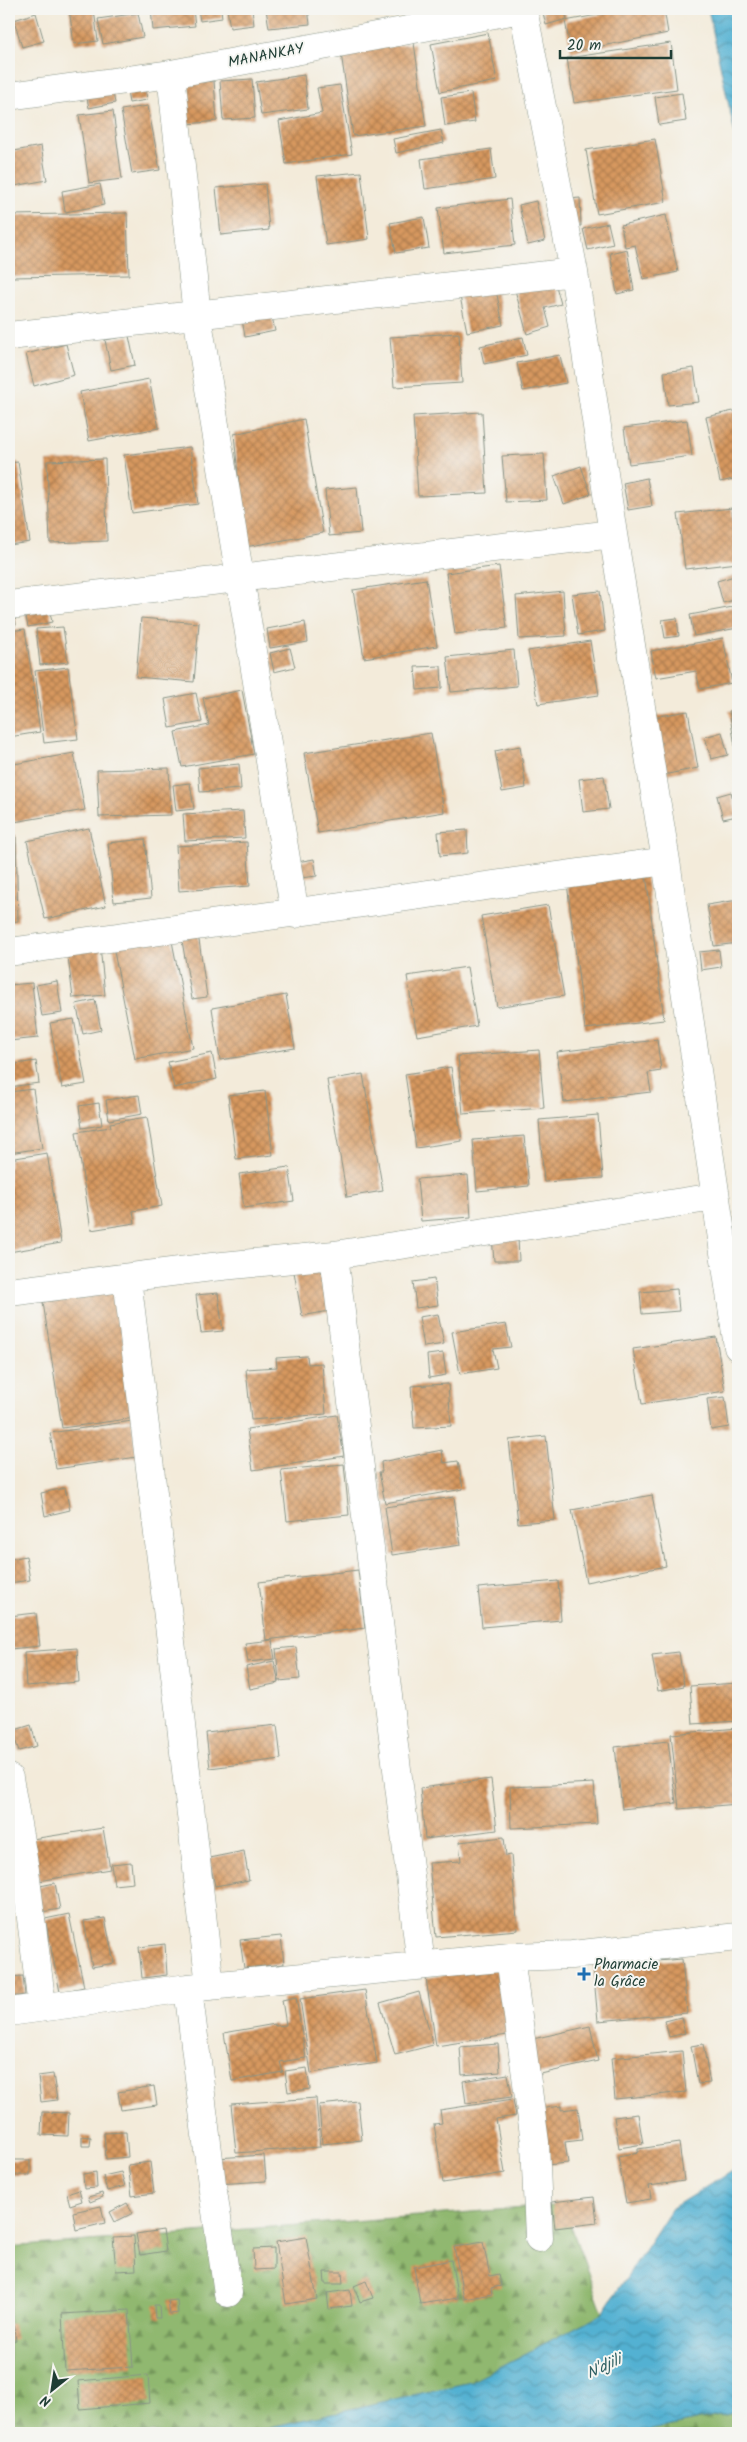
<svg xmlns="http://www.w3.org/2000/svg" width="747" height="2442" font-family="Kalam,sans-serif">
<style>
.forest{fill:url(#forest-firs);stroke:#587a52}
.water{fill:url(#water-waves);stroke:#397783}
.building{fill:url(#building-cross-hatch)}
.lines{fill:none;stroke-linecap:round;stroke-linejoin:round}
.street-casing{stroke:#899487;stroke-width:29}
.street{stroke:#fff;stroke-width:28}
.poi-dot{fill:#1f6fb2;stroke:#f6f6f2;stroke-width:2}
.labels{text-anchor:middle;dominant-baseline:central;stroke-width:4;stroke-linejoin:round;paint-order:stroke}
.street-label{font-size:15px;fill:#1f3d34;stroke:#f6f6f2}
.poi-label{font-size:15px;fill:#1f3d34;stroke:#f6f6f2;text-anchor:start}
.water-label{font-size:16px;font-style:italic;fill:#2f6063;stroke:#f6f6f2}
</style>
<defs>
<pattern id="forest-firs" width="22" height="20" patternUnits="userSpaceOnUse" patternTransform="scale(1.25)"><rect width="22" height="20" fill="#90b86f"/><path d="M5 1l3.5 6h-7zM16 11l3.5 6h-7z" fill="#75975c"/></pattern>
<pattern id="water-waves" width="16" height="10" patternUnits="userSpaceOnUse" patternTransform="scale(1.25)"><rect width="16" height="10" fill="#53b1d2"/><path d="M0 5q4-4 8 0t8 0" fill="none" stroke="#4491ab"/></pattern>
<pattern id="building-cross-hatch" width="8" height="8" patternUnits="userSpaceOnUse" patternTransform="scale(1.25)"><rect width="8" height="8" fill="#d7985f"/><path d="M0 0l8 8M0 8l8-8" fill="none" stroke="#ae7d4f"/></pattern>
</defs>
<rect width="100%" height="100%" fill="#f6f6f2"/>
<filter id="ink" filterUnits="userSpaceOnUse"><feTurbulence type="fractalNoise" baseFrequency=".02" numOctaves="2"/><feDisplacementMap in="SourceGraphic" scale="10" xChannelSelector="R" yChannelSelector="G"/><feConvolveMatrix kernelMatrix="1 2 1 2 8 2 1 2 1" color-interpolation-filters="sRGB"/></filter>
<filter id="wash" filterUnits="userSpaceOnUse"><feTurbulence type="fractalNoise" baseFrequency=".0096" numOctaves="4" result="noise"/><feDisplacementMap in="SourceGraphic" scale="20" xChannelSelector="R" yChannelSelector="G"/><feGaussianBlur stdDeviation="1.12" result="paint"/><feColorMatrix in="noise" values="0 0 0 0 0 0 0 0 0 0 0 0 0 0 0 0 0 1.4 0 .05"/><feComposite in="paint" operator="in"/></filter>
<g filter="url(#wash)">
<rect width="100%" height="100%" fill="#f3ebda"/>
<path class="forest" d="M563 2205 603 2313 471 2382 244 2433H9V2247Z
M738 2412V2433H637Z"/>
<path class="water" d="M708 9H738V148Z
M738 2167V2412L637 2433H244L471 2382 603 2313 672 2208Z"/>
<g id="blocks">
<path class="building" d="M69 9H94L98 41 74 44Z
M151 9H193L195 26 153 30Z
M198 9H221L222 18 200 21Z
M227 9H252L254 25 230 28Z
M266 9H308L310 24 269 28Z
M542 9H564L567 19 546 25Z
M629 9H664L668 33 571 52 565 21Z
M36 13 44 41 22 47 14 20Z
M138 13 143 37 103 44 98 19Z
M488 33 497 81 440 92 431 44Z
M414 43 426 126 353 136 341 53Z
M671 43 677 89 574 103 567 58Z
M143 72 147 100 129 103 124 75Z
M304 75 308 109 261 115 256 82Z
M110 78 115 103 89 108 84 83Z
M252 79 255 118 223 120 220 81Z
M214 81 217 121 188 124 184 84Z
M340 85 352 154 286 164 279 121 322 113 317 88Z
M471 93 475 122 445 126 441 97Z
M682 93 686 121 659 125 655 97Z
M148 106 160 170 132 174 121 110Z
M113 111 122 179 89 183 79 115Z
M441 130 444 143 396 153 393 139Z
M655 139 666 202 597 214 586 150Z
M41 146 47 180 9 187V152Z
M491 149 495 179 425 189 421 159Z
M361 172 369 239 326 245 317 176Z
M100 184 104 205 65 212 62 191Z
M265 184 269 230 221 235 216 188Z
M580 198 581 226H569L568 199Z
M510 199 515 245 444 253 438 208Z
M536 201 545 241 528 245 519 205Z
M127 213 129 275 12 277 11 215Z
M666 215 678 272 643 279 635 245 625 247 621 225Z
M424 217 429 248 396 253 390 223Z
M608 223 613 244 588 250 583 229Z
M627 249 634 290 617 294 610 253Z
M551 268 561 304 545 308 550 327 527 334 512 279Z
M494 280 503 325 467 332 458 286Z
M270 307 275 331 245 337 241 313Z
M459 333 462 383 394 387 390 337Z
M129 336 135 365 111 370 105 340Z
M523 337 527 355 484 364 480 346Z
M66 344 74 375 34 386 26 354Z
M560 355 566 383 523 391 517 363Z
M694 368 699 402 668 405 664 372Z
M149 379 159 428 89 441 80 392Z
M738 410V478L720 482 706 417Z
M482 412 487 493 418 496 413 416Z
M304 419 323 533 245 547 234 434Z
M687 420 692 456 629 464 624 428Z
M190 447 198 504 132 513 124 455Z
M544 454 547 500 506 502 502 456Z
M105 459 107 541 50 543 47 461Z
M18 462 30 542 9 545V463Z
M581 466 591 494 564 504 554 476Z
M647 478 652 506 628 510 623 483Z
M357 487 361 533 329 536 325 490Z
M732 508 738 563 685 569 678 514Z
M499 566 507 628 455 634 446 573Z
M738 575V599L723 603 717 581Z
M426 579 437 646 364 658 353 590Z
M563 591 566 636 519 639 516 596Z
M600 591 605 631 578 635 572 594Z
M48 603 52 622 28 627 24 607Z
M738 606V628L694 636 690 615Z
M14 607 16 625 9 626V608Z
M141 618 199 623 194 682 136 677Z
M677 618 679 636 665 638 662 620Z
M305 622 308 642 270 648 267 629Z
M63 627 68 662 40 665 36 629Z
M25 629 40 732 9 737V631Z
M723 638 732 683 700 689 696 671 656 678 651 651Z
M590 641 599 695 538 704 528 651Z
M290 648 295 667 274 672 270 653Z
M514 650 517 686 451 692 447 657Z
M441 666 442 688 417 690 415 667Z
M68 667 78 739 44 743 35 671Z
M242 690 254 754 182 767 175 732 209 725 203 698Z
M196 693 202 722 170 728 165 699Z
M738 710V757H737L729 711Z
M688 711 698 768 663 775 653 717Z
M722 732 728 755 711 759 705 737Z
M431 733 444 812 318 833 304 753Z
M520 746 526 788 502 792 495 751Z
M74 753 85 810 14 822 9 792V765Z
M239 764 241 789 200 792 198 768Z
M169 768 171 815 99 817 97 770Z
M604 776 609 809 583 812 579 779Z
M190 783 194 809 176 811 173 785Z
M731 792 737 816 723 819 717 796Z
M243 811 245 838 185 841 183 814Z
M89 828 106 906 45 919 27 841Z
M467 830 468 853 440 856 438 832Z
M9 835H16L18 921 9 922Z
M145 839 151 898 114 902 108 843Z
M247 842 250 886 179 891 176 846Z
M314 859 317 876 300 878 297 862Z
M646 874 664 1020 585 1029 567 883Z
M738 900V943L714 946 707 905Z
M548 905 564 996 497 1007 481 916Z
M169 926 193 1048 135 1059 111 936Z
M198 933 207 997 192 999 181 935Z
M100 946 105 995 73 998 67 948Z
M719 950 721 967 701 970 699 952Z
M467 967 477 1026 417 1036 407 976Z
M57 981 62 1013 42 1016 36 985Z
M32 983 38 1038 9 1041V985Z
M286 995 295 1048 220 1060 212 1008Z
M95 1000 101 1030 83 1034 76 1004Z
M74 1019 86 1084 62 1088 50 1023Z
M657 1040 661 1071 648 1073 651 1092 564 1102 557 1052Z
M539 1050 544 1108 463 1114 458 1056Z
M212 1053 217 1079 174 1088 168 1062Z
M36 1061 39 1083 9 1087V1065Z
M451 1067 462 1141 416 1148 405 1074Z
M363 1074 383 1191 347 1197 327 1080Z
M33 1089 42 1148 9 1153V1092Z
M265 1091 273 1155 236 1159 228 1095Z
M139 1095 142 1114 109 1120 106 1100Z
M99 1103 102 1125 82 1128 79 1106Z
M598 1115 603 1178 544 1182 539 1120Z
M147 1117 162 1206 133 1211 135 1223 91 1230 76 1132 111 1127 110 1123Z
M524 1136 529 1186 477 1191 473 1140Z
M47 1153 61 1243 9 1252V1159Z
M289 1167 294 1201 244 1208 239 1174Z
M468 1175 471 1217 421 1221 417 1179Z
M492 1237H518L519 1261H494Z
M321 1268 329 1311 302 1316 294 1272Z
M434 1279 438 1305 416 1308 413 1282Z
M677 1289 679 1311 642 1314 640 1292Z
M116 1291 135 1418 62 1428 43 1302Z
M218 1293 223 1331 201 1333 196 1295Z
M438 1314 444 1344 424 1347 419 1317Z
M506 1324 511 1347 493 1349 497 1368 460 1374 452 1332Z
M716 1337 725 1391 642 1404 633 1349Z
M443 1353 446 1375 429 1378 427 1355Z
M307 1356 308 1364 322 1363 326 1414 251 1420 246 1369 277 1367 276 1358Z
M448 1384 451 1426 414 1428 411 1386Z
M9 1396 15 1425 9 1426Z
M725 1397 729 1427 711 1430 707 1399Z
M337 1415 344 1456 253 1470 247 1429Z
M132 1421 137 1457 56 1469 50 1433Z
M546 1436 555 1520 518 1523 509 1440Z
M442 1450 444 1463 458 1461 463 1489 385 1503 379 1472H382L381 1462Z
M344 1464 349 1515 287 1521 281 1470Z
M65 1488 70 1510 45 1516 41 1493Z
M652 1495 666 1566 586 1582 572 1510Z
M454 1497 461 1545 392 1555 385 1507Z
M26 1556 30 1580 9 1583V1559Z
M358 1570 365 1628 266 1640 259 1582Z
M558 1581 561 1620 482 1627 478 1588Z
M36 1613 40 1646 10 1649 9 1616Z
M272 1640 275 1659 248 1662 245 1643Z
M296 1647 300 1679 279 1681 276 1649Z
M77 1648 79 1682 26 1686 24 1652Z
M679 1652 684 1686 658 1691 652 1655Z
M274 1661 279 1683 250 1689 246 1667Z
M738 1683V1721L693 1724 690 1686Z
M31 1725 37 1746 19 1751 12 1731Z
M277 1725 281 1759 210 1768 206 1733Z
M738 1728V1804L679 1809 671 1734Z
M668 1741 676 1803 622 1809 615 1747Z
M491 1779 497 1830 425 1839 420 1788Z
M594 1783 597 1824 511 1828 510 1787Z
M103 1828 110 1869 39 1881 32 1839Z
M504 1837 506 1856 511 1855 518 1930 436 1937 429 1863 461 1861 459 1842Z
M244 1851 249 1880 215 1886 209 1858Z
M131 1862 133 1883 114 1885 111 1864Z
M12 1877 15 1907H9V1878Z
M55 1883 60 1909 41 1912 35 1887Z
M69 1914 84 1987 60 1992 45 1919Z
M105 1918 114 1963 92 1967 84 1921Z
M281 1936 284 1964 244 1968 240 1940Z
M165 1944 167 1975 142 1978 139 1947Z
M682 1959 687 2013 598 2021 593 1966Z
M503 1965 514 2034 436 2046 426 1978Z
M23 1976 25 1995 10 1997 9 1977Z
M365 1990 377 2063 311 2073 300 1999Z
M419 1992 433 2045 395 2055 380 2003Z
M296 1997 306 2058 280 2062 283 2072 232 2081 224 2033 275 2024V2026L286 2025 282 2000Z
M681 2017 685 2033 669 2037 665 2021Z
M590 2026 598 2061 532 2076 524 2041Z
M498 2044 500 2072 462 2075 460 2047Z
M703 2044 710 2083 698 2084 691 2046Z
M682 2051 686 2092 615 2099 611 2058Z
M307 2068 310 2089 288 2092 285 2071Z
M53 2074 57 2100 41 2102 38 2076Z
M508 2074 512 2097 466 2103 463 2081Z
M154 2086 157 2105 121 2110 118 2092Z
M316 2098 320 2147 236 2153 231 2104Z
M513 2099 516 2116 496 2119 505 2173 443 2183 434 2124 442 2123 440 2110Z
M358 2101 362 2140 322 2144 319 2105Z
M561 2106V2110L578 2108 582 2140 565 2142 568 2163 546 2165 539 2109Z
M42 2112 69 2113 68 2136 41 2135Z
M638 2114 643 2144 619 2148 614 2117Z
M126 2132 128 2157 106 2159 104 2133Z
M82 2136 91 2137 90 2146H82Z
M679 2143 684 2181 649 2186 651 2199 626 2203 618 2156 638 2152V2149Z
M264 2155 266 2181 217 2184 216 2158Z
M9 2160H30V2175H9Z
M150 2162 154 2193 132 2196 128 2165Z
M96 2172 97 2188 84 2189 83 2174Z
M121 2172 125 2186 107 2191 103 2176Z
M79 2190 82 2201 70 2205 67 2194Z
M102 2193 103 2197 90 2202 88 2197Z
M594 2197 597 2223 555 2228 552 2202Z
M127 2203 133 2213 115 2222 110 2212Z
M101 2206 105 2223 76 2230 73 2212Z
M163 2230 166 2251 140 2255 136 2234Z
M134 2236 136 2270 116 2271 113 2237Z
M306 2237 317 2299 286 2304 276 2242Z
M483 2242 490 2276 499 2274 501 2286 491 2288 492 2294 464 2299 454 2247Z
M274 2248V2269L254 2270 253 2249Z
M451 2260 458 2298 420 2304 414 2267Z
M324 2272H342L343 2284H325Z
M366 2281 373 2298 360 2302 354 2286Z
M350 2290 352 2306 329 2309 327 2293Z
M177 2300 178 2313 170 2314 168 2301Z
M154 2305H159L160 2318H155Z
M129 2310 133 2367 65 2371 62 2314Z
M9 2324H13L16 2340 9 2341Z
M148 2375 150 2403 80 2409 78 2381Z"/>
</g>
</g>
<g filter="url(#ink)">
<use href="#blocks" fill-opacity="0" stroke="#899487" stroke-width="1"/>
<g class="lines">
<defs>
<path id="street" d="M523 9 574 272 613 534 666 861 738 1347
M171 74 197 315 295 914
M9 96 171 74 521 9
M9 336 574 272
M9 605 613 534
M9 952 666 861
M334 1255 421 1965
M127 1278 180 1716 210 1986
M9 1292 212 1267 334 1255 715 1197
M9 1778 25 1870 42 2007
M510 1957 535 2142 539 2238
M188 1988 212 2184 228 2293
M9 2012 188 1988 510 1957 572 1955 738 1937"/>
</defs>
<use href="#street" class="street-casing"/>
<use href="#street" class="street"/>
</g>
</g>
<path class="poi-dot" d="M581.5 1966.5h5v5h5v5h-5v5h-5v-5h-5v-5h5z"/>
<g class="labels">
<g class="street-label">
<text transform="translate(266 56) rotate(-11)">MANANKAY</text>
</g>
<g class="poi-label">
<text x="594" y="1965">Pharmacie<tspan x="594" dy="17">la Grâce</tspan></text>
</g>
<g class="water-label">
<text transform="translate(604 2367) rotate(-26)">N'djili</text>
</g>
</g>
<rect width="747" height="2442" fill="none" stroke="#f6f6f2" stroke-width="30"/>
<g transform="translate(52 2390) rotate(210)" stroke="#f6f6f2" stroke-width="4" paint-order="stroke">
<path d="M0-4L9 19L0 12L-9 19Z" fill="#1f3d34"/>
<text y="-8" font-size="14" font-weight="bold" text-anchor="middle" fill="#1f3d34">N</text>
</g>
<path d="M560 50v8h111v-8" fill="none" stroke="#1f3d34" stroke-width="2.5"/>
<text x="567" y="50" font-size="15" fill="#1f3d34" stroke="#f6f6f2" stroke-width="4" paint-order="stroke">20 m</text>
</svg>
